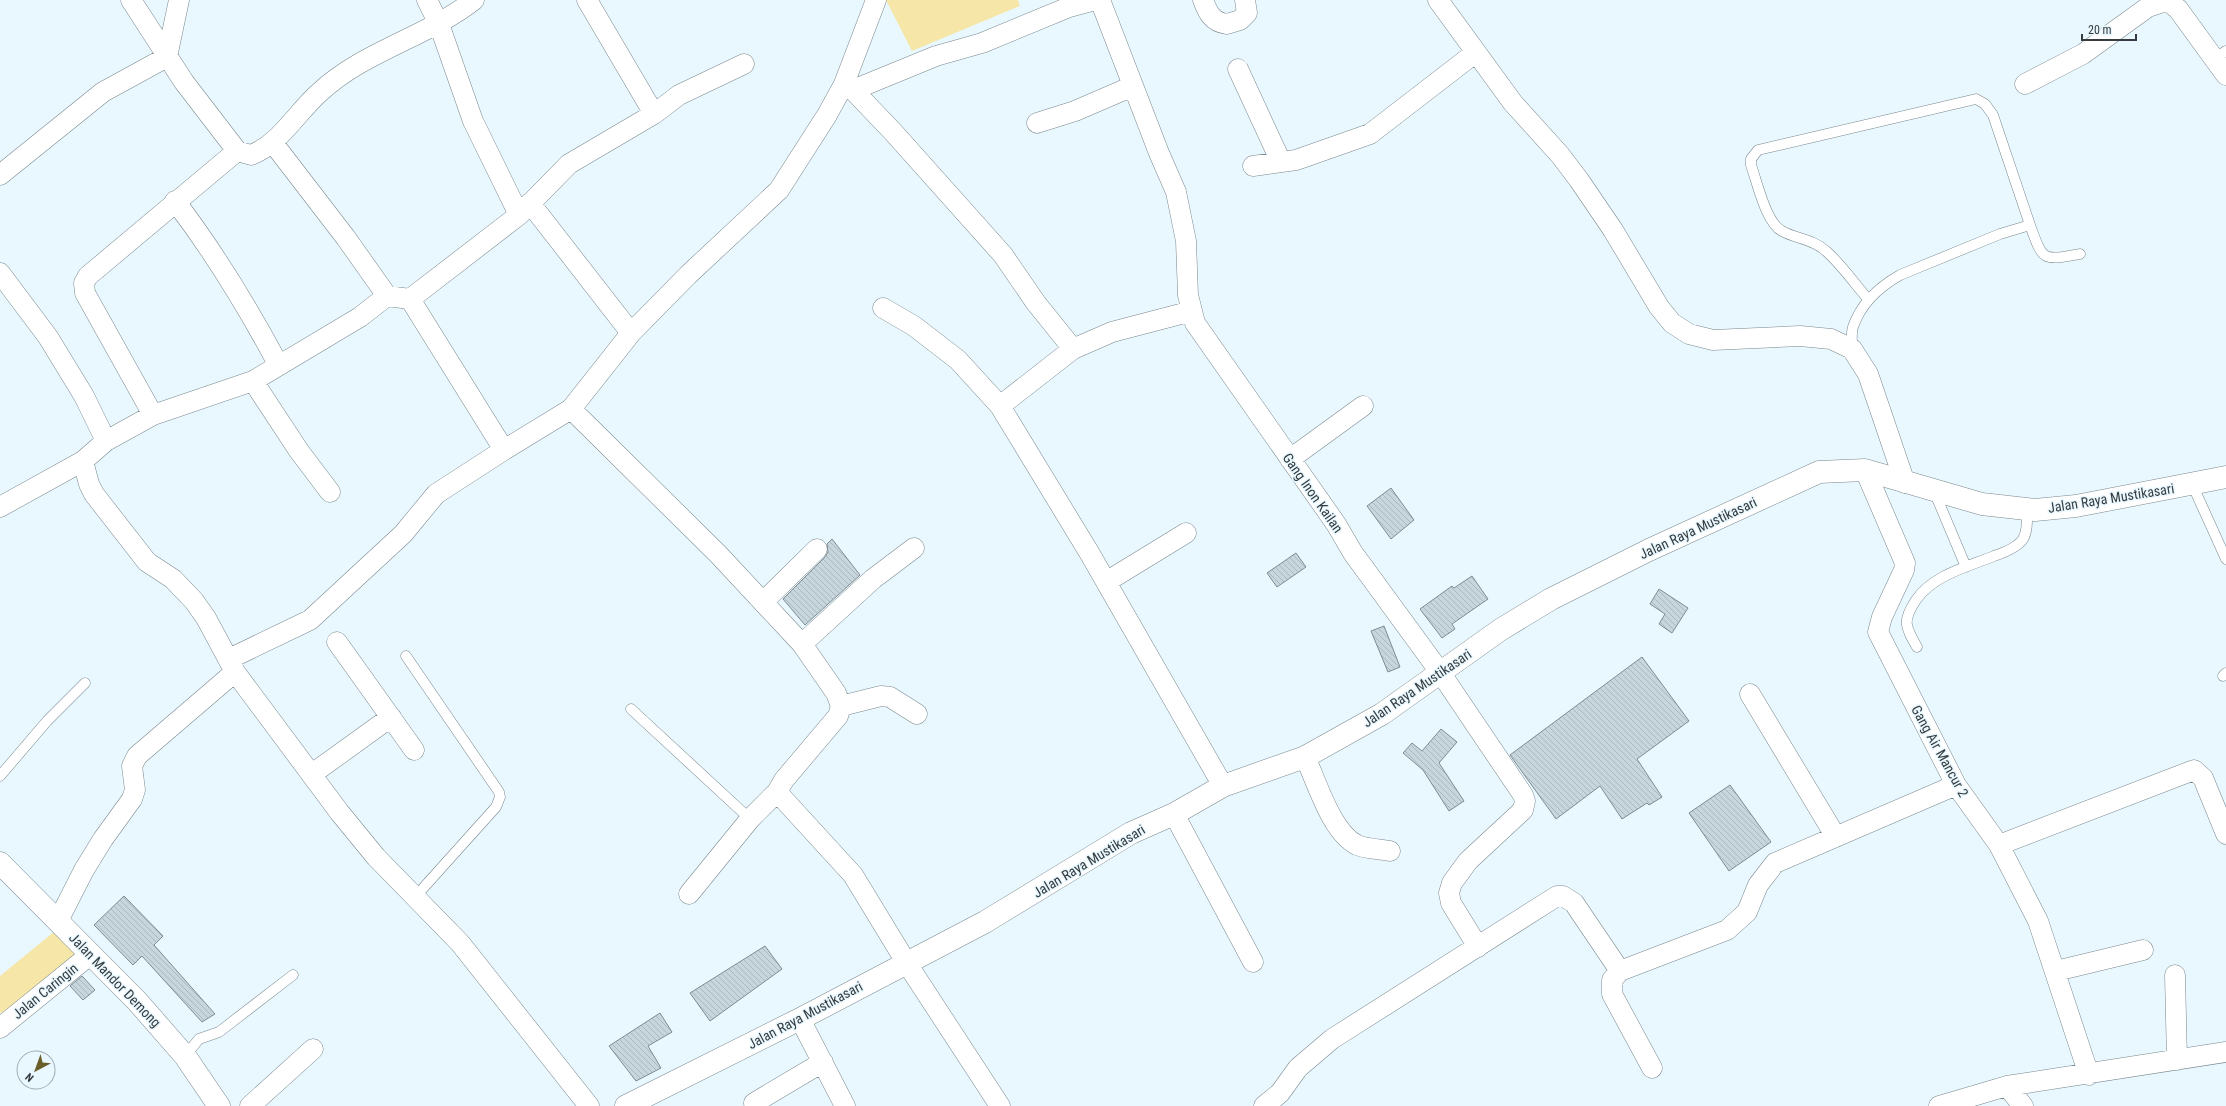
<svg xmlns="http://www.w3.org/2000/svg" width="2226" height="1106" font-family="'Roboto Condensed',sans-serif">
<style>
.green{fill:#f6e6a7}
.building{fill:url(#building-back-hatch);stroke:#7e8c92}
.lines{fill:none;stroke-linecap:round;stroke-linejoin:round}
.lane-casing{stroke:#79878d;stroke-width:11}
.street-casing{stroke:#79878d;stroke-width:21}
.secondary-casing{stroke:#79878d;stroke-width:23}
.lane{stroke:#fff;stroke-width:10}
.street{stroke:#fff;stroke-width:20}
.secondary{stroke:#fff;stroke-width:22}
.labels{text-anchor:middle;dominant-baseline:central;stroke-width:3;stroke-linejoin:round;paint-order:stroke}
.street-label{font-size:14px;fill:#353b3e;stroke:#e9f8ff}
</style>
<defs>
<pattern id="building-back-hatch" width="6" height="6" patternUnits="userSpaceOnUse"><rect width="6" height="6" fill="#c7d5dc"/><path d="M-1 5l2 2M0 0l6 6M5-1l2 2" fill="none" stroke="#acb8be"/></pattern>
</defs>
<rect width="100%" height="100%" fill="#e9f8ff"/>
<path class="green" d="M886 0H1018L1020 6 912 51Z
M55 931 80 954 4 1017 0 1012V976Z"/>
<path class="building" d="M1391 488 1414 520 1391 539 1367 506Z
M832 539 860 575 805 625 783 599 825 557 828 552 827 544Z
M1296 553 1306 567 1277 587 1267 573Z
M1472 576 1488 599 1452 624 1455 629 1442 638 1420 609 1452 586 1454 588Z
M1659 589 1688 608 1672 633 1659 624 1665 614 1650 604Z
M1384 626 1400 667 1388 672 1371 631Z
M1642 657 1689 721 1637 759 1662 797 1649 805 1647 803 1622 819 1600 786 1556 819 1510 755Z
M1441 729 1457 742 1439 763 1464 801 1449 811 1423 770 1403 753 1412 743 1422 751Z
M1730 785 1771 842 1729 871 1689 813Z
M124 896 163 936 154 945 215 1014 202 1022 142 956 133 965 94 925Z
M765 946 782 969 710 1021 690 993Z
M82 976 95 990 83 1000 70 986Z
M660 1013 672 1032 648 1046 661 1068 636 1081 609 1046Z"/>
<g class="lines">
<defs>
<path id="lane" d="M2215 58 2226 51
M1868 299C1854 283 1841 264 1826 251 1813 239 1796 239 1782 231 1766 223 1757 182 1751 165V159L1758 150 1976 99 1985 104 1993 115 2030 225
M1852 349C1852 342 1851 333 1853 327 1861 303 1879 287 1900 275L2000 234 2030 225C2043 261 2042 261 2080 254
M2192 484 2226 559
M1934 491 1966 567
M1917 647C1905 626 1902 621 1916 600 1933 575 1967 567 1994 556 2003 553 2017 548 2023 539 2028 531 2027 518 2027 509
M406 656 499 792 500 797 496 807 416 896
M2223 676 2226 673
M631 709 750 819
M0 776 47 721 85 683
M185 1056 199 1039 219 1032 293 975"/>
<path id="street" d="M131 0 184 82 237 151 251 155C281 143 296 113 320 92 364 51 427 37 474 0
M427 0 439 24 473 121 519 215
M587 0 654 114
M1100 0 1159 153 1176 192 1186 241 1188 295 1195 323 1336 524 1353 553 1440 672 1523 795 1525 801 1523 810 1468 861 1452 883 1449 893 1451 903 1478 947
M1203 0C1208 13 1212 22 1227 24L1240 20 1247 13 1245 0
M1438 0 1513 103 1560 155 1579 180 1613 230 1659 307 1672 323 1689 334 1713 340 1800 336 1831 339 1852 349 1868 374 1905 483
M1238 69 1281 162
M844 84 853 90 894 133 1003 255 1036 303 1073 349
M2025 84 2083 54 2148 7 2163 2 2170 3 2178 9 2226 75
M853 90 936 56 982 43 1069 7 1095 0
M1037 123 1075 111 1133 86
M273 143 346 238 387 296
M1253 166 1296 160 1370 134 1475 53
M0 175 103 92 167 57 179 0
M175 201C214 252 248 308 278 364
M530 203 631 333
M0 273 48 337 84 396 106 441
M410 299 519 215 569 164 654 114 679 95 744 64
M883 308 914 326 958 360 1000 406 1090 554 1223 786
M253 381 299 451 330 492
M1000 406 1073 349 1112 332 1192 311
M571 409 718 554 802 644 836 693 841 706 838 716 784 780 777 792 853 875 906 962 1000 1106
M153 415 85 293 84 283 88 276 237 151
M1290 459 1363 406
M83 461 89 484 94 494 147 562 173 579 194 601 206 618 235 672 340 813 376 857 460 943 589 1106
M1865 470 1905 563 1904 570 1882 617 1878 632 1956 785 1999 845 2038 921 2089 1075
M0 507 83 461 106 441 153 415 253 381 360 317 387 296 410 299 504 450
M1106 582 1186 533
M763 602 817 549
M337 642 414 750
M802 644 873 579 914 548
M229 659 310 620 403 534 436 494 504 450 571 409 631 333 688 275 779 190 827 115 844 84 876 0
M1750 694 1836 837
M841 706 881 696 890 697 917 714
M1305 757C1317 782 1331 832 1357 845 1366 849 1380 849 1390 851
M312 774 391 717
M1174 814 1253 962
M1999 845 2194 770 2203 778 2226 834
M689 894 750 819 777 792
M58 921 84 870 103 839 132 799 135 790 132 766 137 756 235 672
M1620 971 1612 980V994L1652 1068
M2056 971 2143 950
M2175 975 2177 1060
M800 1019 845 1106
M0 1028 91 954
M2007 1086 2023 1106
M754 1103 823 1062
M250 1106 313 1049
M1264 1106 1280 1093 1298 1068 1332 1039 1557 896H1563L1574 903 1620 971 1727 930 1747 912 1758 885 1775 863 1956 785
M1939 1106 2007 1086 2226 1052"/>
<path id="secondary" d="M0 863 137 1001 185 1056 219 1106
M626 1106 800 1019 985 922 1131 833 1174 814 1223 786 1305 757 1382 714 1500 630 1551 599 1649 550 1819 472 1865 470 1982 504 2035 510 2076 506 2226 477"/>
</defs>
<use href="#lane" class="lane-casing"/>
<use href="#street" class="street-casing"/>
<use href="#secondary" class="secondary-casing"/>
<use href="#lane" class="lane"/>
<use href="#street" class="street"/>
<use href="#secondary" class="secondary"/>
</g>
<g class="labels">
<g class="street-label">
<text transform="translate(1313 493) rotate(55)">Gang Inon Kailan</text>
<text transform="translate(2111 498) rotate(-9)">Jalan Raya Mustikasari</text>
<text transform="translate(1698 528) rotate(-25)">Jalan Raya Mustikasari</text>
<text transform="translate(1417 688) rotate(-34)">Jalan Raya Mustikasari</text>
<text transform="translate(1940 751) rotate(61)">Gang Air Mancur 2</text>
<text transform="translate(1089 861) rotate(-31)">Jalan Raya Mustikasari</text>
<text transform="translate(115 980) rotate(46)">Jalan Mandor Demong</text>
<text transform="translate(45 991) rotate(-39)">Jalan Caringin</text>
<text transform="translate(805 1015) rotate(-28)">Jalan Raya Mustikasari</text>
</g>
</g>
<g transform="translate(36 1070) rotate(221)"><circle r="19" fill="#e9f8ff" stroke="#a1acb2"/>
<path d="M0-3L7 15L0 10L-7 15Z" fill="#6a5e2b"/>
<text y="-6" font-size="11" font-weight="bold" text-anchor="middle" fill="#353b3e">N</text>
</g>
<path d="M2082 34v6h54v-6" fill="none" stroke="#353b3e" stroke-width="2"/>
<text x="2088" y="34" font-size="12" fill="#353b3e" stroke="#e9f8ff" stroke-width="3" paint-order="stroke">20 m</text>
</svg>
